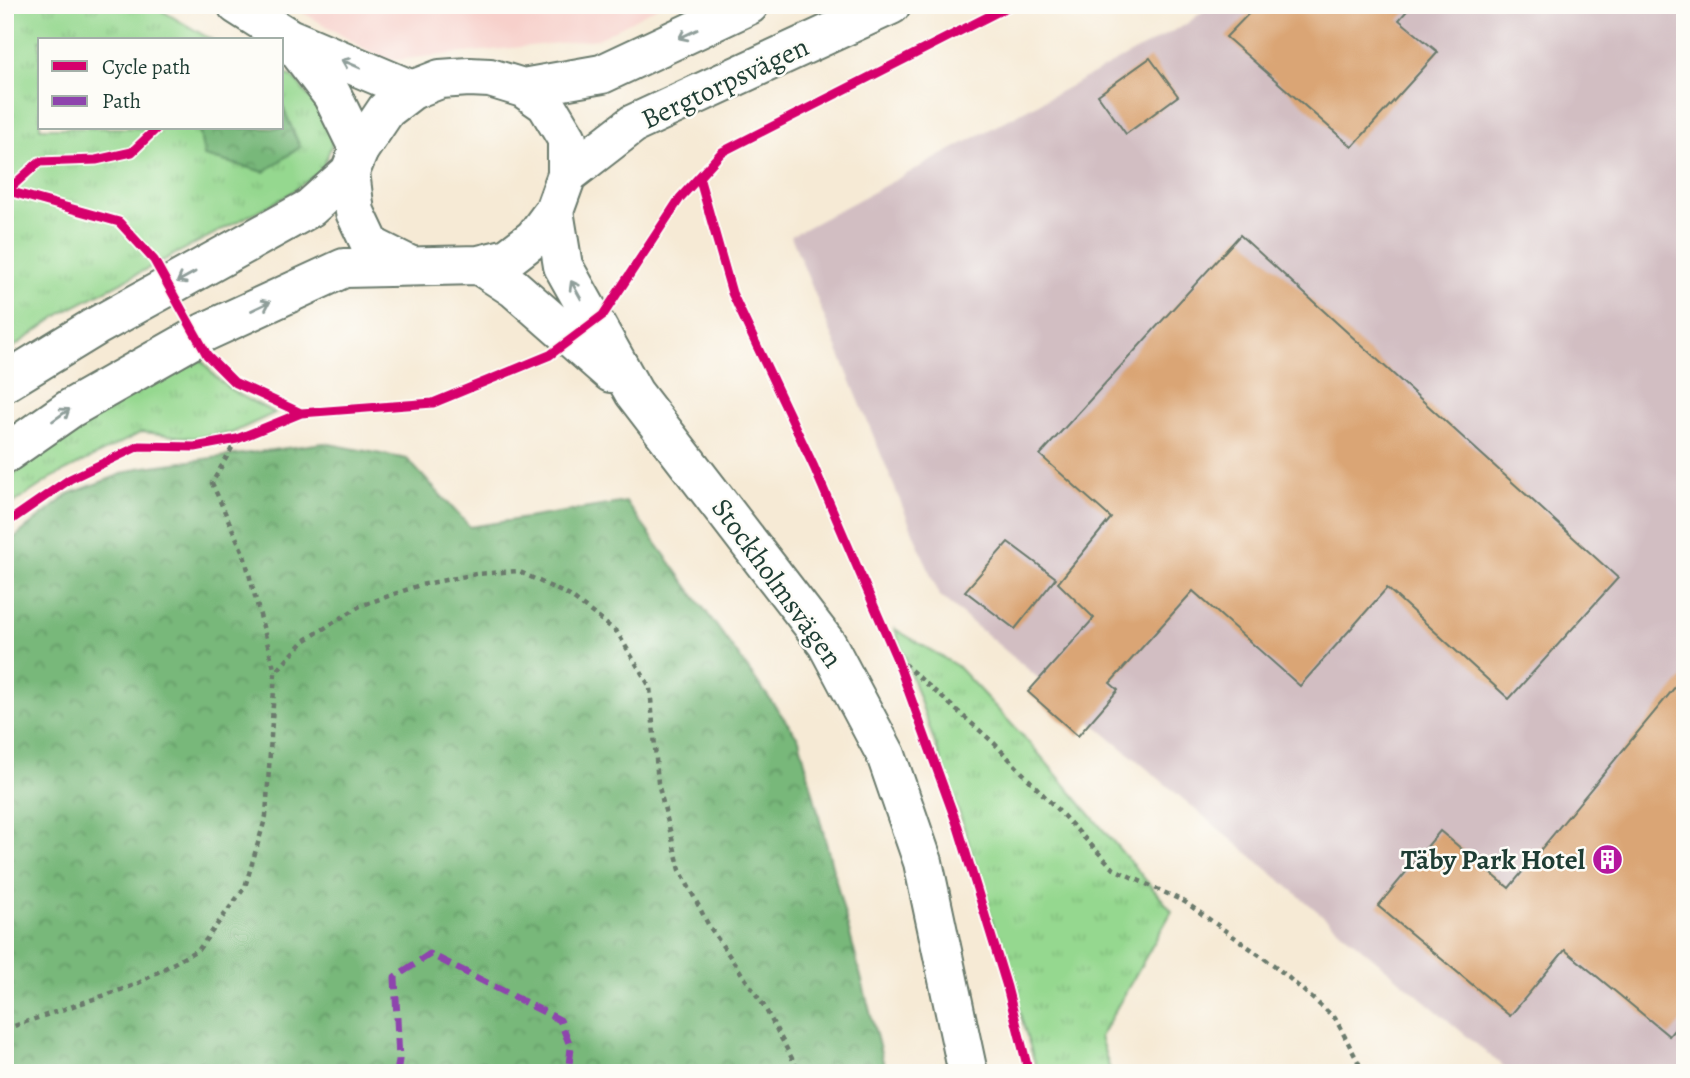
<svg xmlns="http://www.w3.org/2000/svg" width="1690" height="1078" font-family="Alegreya,serif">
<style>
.built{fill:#f7d0cb}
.industrial{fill:#d2bec2}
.grass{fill:url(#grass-tufts);stroke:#5a8a62;stroke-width:2}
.forest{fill:url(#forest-crowns);stroke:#4c7a57;stroke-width:2}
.building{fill:#daa575}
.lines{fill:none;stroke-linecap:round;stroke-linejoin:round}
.minor-casing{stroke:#6a7a6c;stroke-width:42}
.secondary-casing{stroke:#6a7a6c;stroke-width:42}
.path{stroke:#6a7a6c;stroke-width:4.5;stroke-dasharray:5 5;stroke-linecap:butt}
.minor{stroke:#fff;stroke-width:38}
.secondary{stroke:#fff;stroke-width:38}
.quiet{stroke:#8e44ad;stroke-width:7;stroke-dasharray:14 7;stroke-linecap:butt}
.cycleway-casing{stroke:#fdfcf7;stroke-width:13}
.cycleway{stroke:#d6006c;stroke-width:9}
.oneway{stroke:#8f9e9a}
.labels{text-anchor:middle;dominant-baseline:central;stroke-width:5;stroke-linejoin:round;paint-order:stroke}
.street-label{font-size:28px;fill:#1f3d34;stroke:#fdfcf7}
.poi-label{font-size:28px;font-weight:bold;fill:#1f3d34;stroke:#fdfcf7;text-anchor:end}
</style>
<defs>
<pattern id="grass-tufts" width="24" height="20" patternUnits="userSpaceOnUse" patternTransform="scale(1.75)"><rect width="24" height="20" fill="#95d88f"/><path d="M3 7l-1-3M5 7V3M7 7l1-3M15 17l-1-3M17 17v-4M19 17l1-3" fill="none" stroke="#80ba7c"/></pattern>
<pattern id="forest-crowns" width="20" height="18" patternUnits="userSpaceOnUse" patternTransform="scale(1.75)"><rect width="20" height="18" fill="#78b87a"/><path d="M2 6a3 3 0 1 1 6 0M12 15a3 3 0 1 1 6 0" fill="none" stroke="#629765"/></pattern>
</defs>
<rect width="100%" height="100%" fill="#fdfcf7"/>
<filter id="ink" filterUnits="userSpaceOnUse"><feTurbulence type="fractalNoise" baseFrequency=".0143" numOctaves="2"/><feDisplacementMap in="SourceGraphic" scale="14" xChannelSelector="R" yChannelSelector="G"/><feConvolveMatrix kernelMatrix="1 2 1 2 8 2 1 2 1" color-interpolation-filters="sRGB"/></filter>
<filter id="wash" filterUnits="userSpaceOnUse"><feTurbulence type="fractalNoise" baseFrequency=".00686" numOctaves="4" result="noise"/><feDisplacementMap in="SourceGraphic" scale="28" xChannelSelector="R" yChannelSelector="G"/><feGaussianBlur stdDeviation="1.57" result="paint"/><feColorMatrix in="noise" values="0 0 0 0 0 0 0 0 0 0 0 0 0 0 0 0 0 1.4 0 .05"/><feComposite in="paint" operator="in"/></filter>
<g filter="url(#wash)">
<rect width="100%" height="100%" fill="#f6ead5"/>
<path class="built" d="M290 5H661L598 39 386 61Z"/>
<path class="industrial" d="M1211 5H1685V1073H1511L939 595 791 236 1188 23Z"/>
<path class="grass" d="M5 5H152L212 40H40V128H282V72L293 77 328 121 332 144 322 170 285 197 62 313 5 353Z
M202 360C223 391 243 396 275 413L232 433 193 438 142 432 53 477 5 509V480L136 388Z
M895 629 957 666 1033 747 1172 911 1100 1037 1111 1073H1038L961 818Z"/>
<path class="forest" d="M282 105 300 147 264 172 204 156 199 128H282Z
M324 443 407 459 470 527 626 502 799 739 886 1073H5V545L69 494 138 468Z"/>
<g id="blocks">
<path class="building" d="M1257 5H1412L1399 20 1438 52 1352 147 1226 37Z
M1150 58 1178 96 1126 134 1098 95Z
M1240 235 1618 578 1509 699 1387 588 1300 686 1193 591 1110 683 1118 690 1078 736 1028 692 1094 618 1058 583 1111 518 1040 455Z
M1008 542 1056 578 1015 629 965 591Z
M1685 675V1017L1669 1036 1565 950 1510 1016 1378 906 1440 831 1509 888Z"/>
</g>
</g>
<g filter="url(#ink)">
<use href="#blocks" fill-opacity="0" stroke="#6a7a6c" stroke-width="2"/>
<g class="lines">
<defs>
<path id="minor" d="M237 5 289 38 412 90
M290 40 332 95 359 150"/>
<path id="secondary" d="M523 88 602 74 749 5
M567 175 633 124 891 5
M554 211 563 266 634 393 827 644 886 755 923 862 968 1073
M479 265 514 288 611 373
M5 382 95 327 310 208 350 172
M5 454 71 408 205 332 344 268 479 265 508 258 534 238 554 211 567 175V139L546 104 523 88 490 78 469 77 440 79 412 90 386 110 359 150 350 172 355 212 371 246 409 265"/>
</defs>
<use href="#minor" class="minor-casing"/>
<use href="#secondary" class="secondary-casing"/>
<path class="path" d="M237 439 212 483 244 555 275 672
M896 657 994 743 1114 869 1185 902 1275 966 1335 1018 1364 1073
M5 1029 135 985 199 949 245 887 266 816 275 673 304 641 360 606 420 585 476 574 518 571 570 596 617 632 650 687 658 783 680 870 709 926 764 1006 796 1066V1073"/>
<use href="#minor" class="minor"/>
<use href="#secondary" class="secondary"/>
<path class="quiet" d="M397 1073 399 1060 395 977 430 954 560 1020 571 1048 568 1073"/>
<defs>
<path id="cycleway" d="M699 177 732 293 814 467 896 657 958 827 1007 987 1029 1073
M5 190 119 222 154 260 207 355 234 382 301 413
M8 190 39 162 96 160 132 152 157 128
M5 524 70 479 139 446 195 447 237 439 301 413 433 403 550 355 603 315 680 198 722 152 1011 5"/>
</defs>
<use href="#cycleway" class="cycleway-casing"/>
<use href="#cycleway" class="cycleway"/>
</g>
<defs><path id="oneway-shaft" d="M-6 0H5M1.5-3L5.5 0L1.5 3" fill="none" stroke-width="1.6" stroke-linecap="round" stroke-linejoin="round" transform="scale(1.75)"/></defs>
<g class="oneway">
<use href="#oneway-shaft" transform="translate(688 34) rotate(155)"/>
<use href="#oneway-shaft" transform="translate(351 64) rotate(-157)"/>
<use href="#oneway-shaft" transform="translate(186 277) rotate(151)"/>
<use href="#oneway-shaft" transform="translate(576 290) rotate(-119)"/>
<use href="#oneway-shaft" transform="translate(261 306) rotate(-25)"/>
<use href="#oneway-shaft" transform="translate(61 415) rotate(-35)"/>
</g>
</g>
<defs>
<symbol id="building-disc" viewBox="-11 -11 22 22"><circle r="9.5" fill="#b5179e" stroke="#fdfcf7"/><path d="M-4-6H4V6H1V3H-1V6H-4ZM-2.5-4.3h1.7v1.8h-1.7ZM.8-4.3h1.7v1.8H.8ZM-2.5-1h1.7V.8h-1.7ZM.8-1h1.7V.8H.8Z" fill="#fff"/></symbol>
</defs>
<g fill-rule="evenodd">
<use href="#building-disc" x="1590" y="842" width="35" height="35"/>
</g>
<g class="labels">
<g class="street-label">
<text transform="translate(725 83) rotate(-25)">Bergtorpsvägen</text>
<text transform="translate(777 583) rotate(54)">Stockholmsvägen</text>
</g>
<g class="poi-label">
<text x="1585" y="860">Täby Park Hotel</text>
</g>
</g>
<rect width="1690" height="1078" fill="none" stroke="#fdfcf7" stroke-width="28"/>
<rect x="38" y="38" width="245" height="91" fill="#fdfcf7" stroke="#a4b0a9" stroke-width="2"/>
<rect x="52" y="61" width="35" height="10" fill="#d6006c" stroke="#a4b0a9" stroke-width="2"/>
<text x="102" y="74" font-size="21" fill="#1f3d34">Cycle path</text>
<rect x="52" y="96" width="35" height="10" fill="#8e44ad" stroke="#a4b0a9" stroke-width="2"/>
<text x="102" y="108" font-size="21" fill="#1f3d34">Path</text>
</svg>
